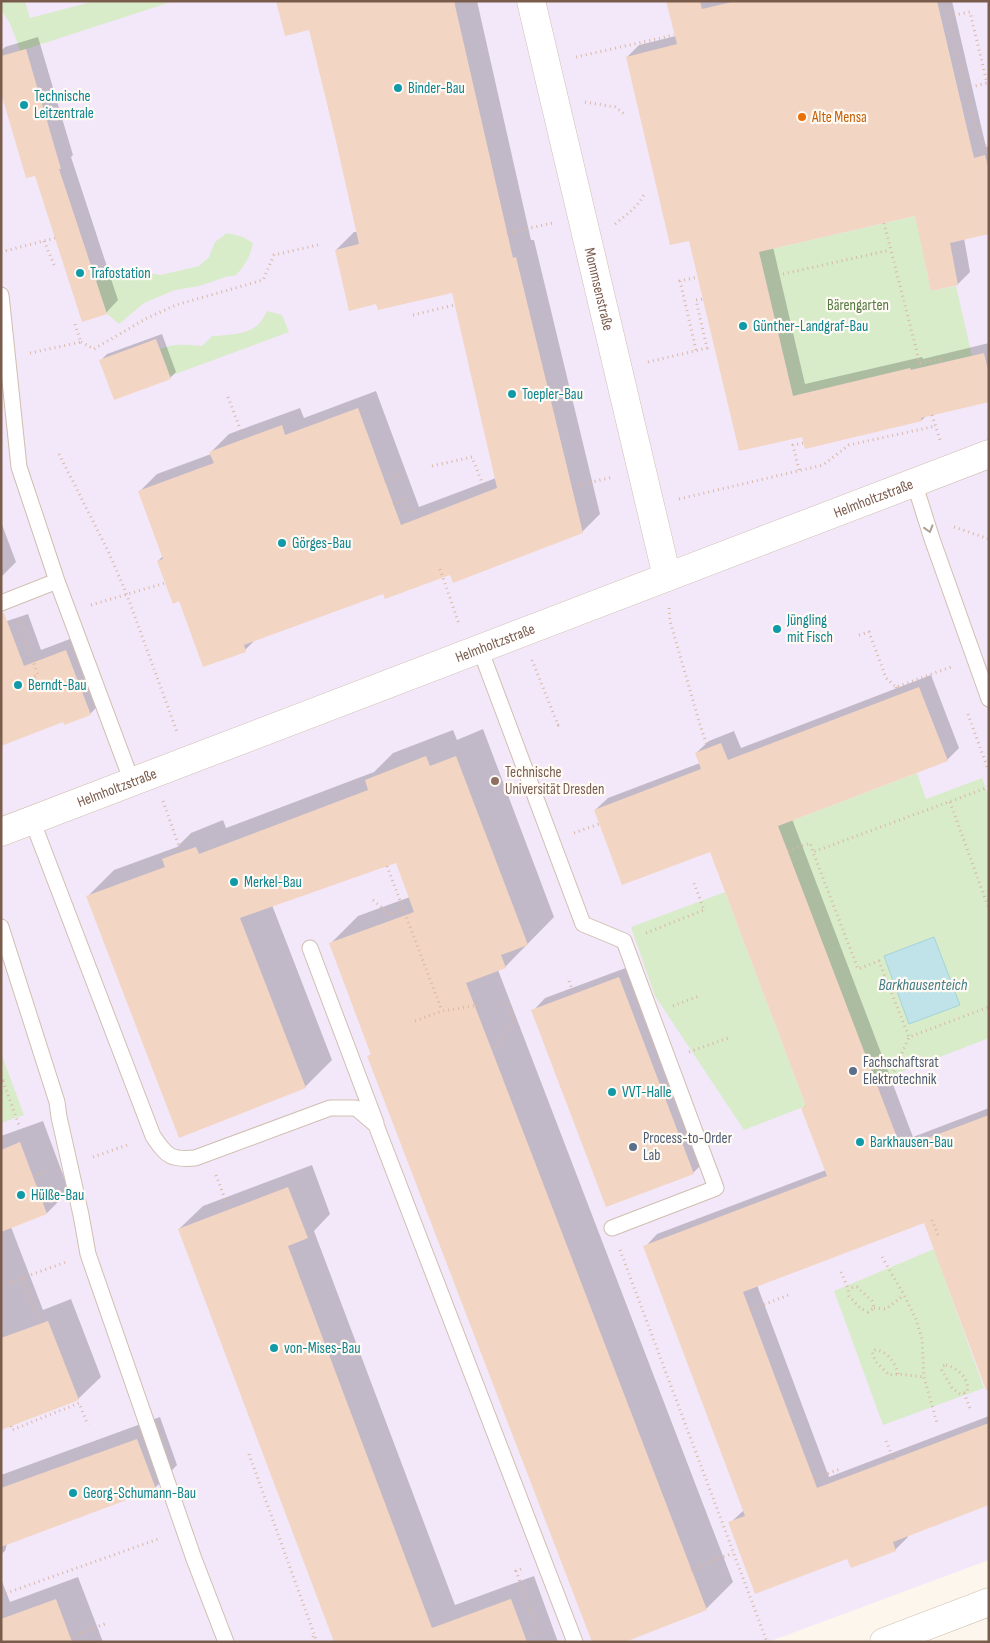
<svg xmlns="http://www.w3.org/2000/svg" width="990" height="1643" font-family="'Sofia Sans Condensed',sans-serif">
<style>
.education{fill:#f3e8fa}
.green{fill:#d8ecc9}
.water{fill:#bfe3e8;stroke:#a5d3da}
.shadow{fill:#0003}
.building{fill:#f3d5c3}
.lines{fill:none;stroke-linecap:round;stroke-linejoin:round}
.service-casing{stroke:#d1beb0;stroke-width:17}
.minor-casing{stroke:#d1beb0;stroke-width:29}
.path{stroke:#d9b8a5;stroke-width:3;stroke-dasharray:1 4;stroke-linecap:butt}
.service{stroke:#fff;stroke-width:15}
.minor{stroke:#fff;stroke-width:28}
.oneway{stroke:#af9d94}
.culture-dot{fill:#0f9aa8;stroke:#fffaf3;stroke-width:2}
.food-dot{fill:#e8710a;stroke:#fffaf3;stroke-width:2}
.education-dot{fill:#8d6e63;stroke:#fffaf3;stroke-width:2}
.service-dot{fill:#5c6f8a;stroke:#fffaf3;stroke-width:2}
.labels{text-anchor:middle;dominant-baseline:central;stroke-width:4.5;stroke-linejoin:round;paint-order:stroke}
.culture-label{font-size:15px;fill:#0d838f;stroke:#fffaf3;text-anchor:start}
.food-label{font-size:15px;fill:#c56008;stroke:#fffaf3;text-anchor:start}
.street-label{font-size:15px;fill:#7a5c4d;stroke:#fffaf3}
.park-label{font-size:15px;fill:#537a41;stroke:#fffaf3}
.education-label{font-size:15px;fill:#785e54;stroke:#fffaf3;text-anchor:start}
.service-label{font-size:15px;fill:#4e5e75;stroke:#fffaf3;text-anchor:start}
.water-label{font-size:16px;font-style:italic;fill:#437c86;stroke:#fffaf3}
</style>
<rect width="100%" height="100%" fill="#fdf6ec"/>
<path class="education" d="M1 1H989V1560L768 1642H1Z"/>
<path class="green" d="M1 1H25L30 18 95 1H174L20 51C15 37 11 21 1 11Z
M955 207 946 244 925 263 931 291 956 286 972 356 793 396 759 252Z
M227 233 243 237 253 243C250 257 245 266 235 276H229L199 286 175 290 144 303 119 324 107 314 96 281 137 271 161 275 199 266 209 257 215 242Z
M267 311 282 315 289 332 170 376 160 349C174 343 188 345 202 346L212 336C227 335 246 335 258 325 262 321 264 316 267 311Z
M917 773 926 799 982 778 989 797V1038L875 1082 778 826Z
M725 892 806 1106 744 1130 655 996 631 927Z
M1 1053 24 1115 1 1123Z
M934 1249 984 1388 883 1425 834 1291Z"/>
<path class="water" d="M934 937 960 1005 909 1024 884 956Z"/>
<path class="shadow" d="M277 1H477L531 240H534L600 514 582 532 450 574 384 592 256 639 245 650 180 600 158 561 163 556 139 492 157 474 211 454V452L229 434 300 408 304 418 376 391 419 507 496 478 453 291 377 303 336 250 354 232H357L337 141 310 28Z
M668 1H952L986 147 989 146V232L964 238 970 272 958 284 932 290 916 214 773 247 805 384 922 357 923 359 989 343V401L927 415 922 420 806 447 803 435 690 239 627 57 639 45 676 36Z
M38 37 73 155 71 157 118 300 106 313 36 174 1 89V51L5 47Z
M162 334 176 372 170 378 101 360 107 354Z
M1 522 16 562 1 577Z
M28 614 41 650 83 634 107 697 90 714 64 721 1 744V623Z
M931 675 959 748 947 760 792 819 913 1137 989 1108V1394L924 1221 757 1285 829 1477 989 1416V1504L907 1535 908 1537 895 1550 848 1557 730 1523 744 1510 645 1247 657 1234 826 1170 803 1108 807 1104 711 850 595 810 608 798 700 763 696 753 709 741 734 731 741 748Z
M483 729 554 917 505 967 498 970 733 1582 706 1609 369 1056 372 1054 331 943 358 916 410 897 397 861 272 905 332 1060 305 1087 87 897 114 870 177 847 191 833 223 820 226 828 374 772 393 753 453 730 457 740Z
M631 966 705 1161 693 1173 533 1011 545 998Z
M43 1121 69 1191 47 1213 11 1227 43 1310 71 1299 101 1377 78 1399 1 1420V1136Z
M312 1165 330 1214 314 1231 455 1605 534 1576 558 1642H335L179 1229 203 1206Z
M160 1417 177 1465 155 1488 7 1544 5 1551 1 1554V1475Z
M78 1577 103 1642H1V1579L10 1602Z"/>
<path class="building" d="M276 1H454L513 258 516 257 583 533 453 583 450 575 385 599 383 594 244 645 246 652 203 667 179 601 173 604 165 583 157 561 163 559 138 491 214 463 209 452 282 425 285 435 358 408 401 525 497 488 452 293 378 310 376 304 349 311 335 250 359 244 336 141 309 30 285 36Z
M666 1H700L702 9 736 1H937L974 158 985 155 989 170V234L950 243 958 285 931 291 915 216 759 252 793 396 910 368 911 370 984 353 989 374V402L921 418 922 421 805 449 802 437 739 451 689 241 670 245 626 57 677 44Z
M26 49 61 169H59L107 314 82 322 35 176 26 178 1 93V56Z
M156 339 171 379 114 400 99 360Z
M1 613H4L24 666 66 650 91 715 64 725 63 722 1 746Z
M919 687 948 761 778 826 901 1148 989 1115V1389L986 1390 924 1223 743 1292 817 1488 989 1423V1505L893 1542 896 1551 851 1568 847 1559 755 1594 728 1522 745 1516 643 1246 827 1176 801 1108 806 1106 710 852 622 885 594 810 701 769 695 753 721 743 728 760Z
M426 756 430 766 456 756 528 945 501 955 506 968 466 983 707 1610 625 1642H592L367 1056 371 1055 329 943 414 912 396 863 240 918 306 1088 179 1138 86 896 165 867 162 859 181 852 196 847 199 854 368 790 365 780Z
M619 977 694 1174 606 1207 531 1010Z
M20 1142 47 1214 1 1232V1150Z
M288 1187 308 1238 288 1246 432 1628 511 1599 527 1642H334L178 1229Z
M48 1321 79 1400 1 1430V1338Z
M137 1439 156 1489 1 1547V1488Z
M56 1599 72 1642H1V1619Z"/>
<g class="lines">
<defs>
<path id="service" d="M1 295 19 467 57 581 132 782
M914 482 932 539 989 699
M1 603 57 581
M480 649 583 924 624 941 716 1188 612 1228
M32 820 153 1136C167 1157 171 1160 195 1158L330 1108H356L376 1125 575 1642
M1 927 57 1102 59 1117 81 1215 88 1254 194 1559 226 1642
M310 948 376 1123"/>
<g id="minor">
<path id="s1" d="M531 1 667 577"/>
<path id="s2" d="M1 832 989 454"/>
<path d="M884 1642 989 1602"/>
</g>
</defs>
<use href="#service" class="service-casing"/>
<use href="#minor" class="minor-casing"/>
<path class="path" d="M945 1 975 127 989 152
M949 16 970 12 987 83 966 88
M576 57 674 35
M585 102 615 107 626 115
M884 223 921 368
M615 224C627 214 639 207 645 192
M507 233 553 223
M44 241 55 267
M1 252 55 238
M783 274 890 250
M413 315 454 305
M81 342 94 349 147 318 176 305 263 280 274 255 322 244
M696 350 680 281 698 277
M30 353 81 342 75 324
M648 362 707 348 696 300 703 299
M920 363 941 359V363
M228 397 244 439
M932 415 940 440
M59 454 109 553 127 595 177 732
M432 466 472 457 486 493
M799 470 793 445 803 443
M385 482 405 472
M580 485 613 477
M679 499 823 465 849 445 936 426
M393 504 403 501 407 513 418 508
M954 527 989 539
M440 569 459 624
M91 605 165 583
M669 608 670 621 700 725 708 748
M19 621 38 675 33 677
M859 635 869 632 886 678 896 687 951 667
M532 660 558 725 559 724
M896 687 899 695
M968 714 989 772
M989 787 813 852 858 969 879 961 909 1037 989 1007
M163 801 181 852
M950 802 989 909
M574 833 599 824
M788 851 810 843 813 852
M387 866 442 1011
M373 900 390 915 404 910
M646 933 704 910 694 883
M569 981 574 995
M673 1006 699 996
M415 1021 442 1011 486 1004
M495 1048 514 1021 508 1004
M689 1052 731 1037
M1 1075 3 1081 1 1082
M892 1076 909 1037
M3 1081 20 1128
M93 1157 130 1144
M216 1175 229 1210
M33 1176 47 1172
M932 1220 938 1235
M620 1250 767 1642
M882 1257 904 1295 916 1319 922 1339 924 1377 937 1423
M841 1272 848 1288 849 1296 860 1308 868 1312 874 1308 872 1301 857 1287 848 1288
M22 1277 40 1324
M3 1285 66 1262
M874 1308 886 1309 904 1295
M750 1310 791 1294
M946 1365C958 1368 970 1379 967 1392L960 1394 952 1388 942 1370 943 1366Z
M898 1374C896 1363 886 1350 875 1350L872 1352 876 1362 889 1375 898 1374 924 1377
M964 1393 971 1411
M11 1426 12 1430 79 1403 88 1425
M886 1441 894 1460
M249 1454 317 1642
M814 1479 840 1469
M521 1569 516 1571 538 1633 525 1637
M691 1570 733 1553
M1 1595 161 1538
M71 1637 107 1623
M312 1642 314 1633"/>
<use href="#service" class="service"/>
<use href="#minor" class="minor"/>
</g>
<defs><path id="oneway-chevron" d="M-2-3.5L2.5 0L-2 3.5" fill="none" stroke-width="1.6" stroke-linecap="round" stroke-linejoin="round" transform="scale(1.25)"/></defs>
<use class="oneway" href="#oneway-chevron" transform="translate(929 529) rotate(73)"/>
<g class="culture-dot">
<circle cx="398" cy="88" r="5"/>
<circle cx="24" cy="105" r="5"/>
<circle cx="80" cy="273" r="5"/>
<circle cx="743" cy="326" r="5"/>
<circle cx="512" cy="394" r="5"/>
<circle cx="282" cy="543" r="5"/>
<circle cx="777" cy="629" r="5"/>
<circle cx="18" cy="685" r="5"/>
<circle cx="234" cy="882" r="5"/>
<circle cx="612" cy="1092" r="5"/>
<circle cx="860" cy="1142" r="5"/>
<circle cx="21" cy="1195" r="5"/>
<circle cx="274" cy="1348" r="5"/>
<circle cx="73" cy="1493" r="5"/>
</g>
<circle class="food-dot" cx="802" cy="117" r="5"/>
<circle class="education-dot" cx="495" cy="781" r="5"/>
<g class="service-dot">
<circle cx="853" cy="1071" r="5"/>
<circle cx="633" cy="1147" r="5"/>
</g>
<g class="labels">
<g class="culture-label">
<text x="408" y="88">Binder-Bau</text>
<text x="34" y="96">Technische<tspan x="34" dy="17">Leitzentrale</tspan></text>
<text x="90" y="273">Trafostation</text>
<text x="753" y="326">Günther-Landgraf-Bau</text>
<text x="522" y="394">Toepler-Bau</text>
<text x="292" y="543">Görges-Bau</text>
<text x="787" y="620">Jüngling<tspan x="787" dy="17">mit Fisch</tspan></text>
<text x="28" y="685">Berndt-Bau</text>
<text x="244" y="882">Merkel-Bau</text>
<text x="622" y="1092">VVT-Halle</text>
<text x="870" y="1142">Barkhausen-Bau</text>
<text x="31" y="1195">Hülße-Bau</text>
<text x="284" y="1348">von-Mises-Bau</text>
<text x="83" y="1493">Georg-Schumann-Bau</text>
</g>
<g class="food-label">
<text x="812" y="117">Alte Mensa</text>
</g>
<g class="street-label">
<text stroke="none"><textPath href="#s1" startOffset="296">Mommsenstraße</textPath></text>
<text stroke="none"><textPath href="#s2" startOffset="934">Helmholtzstraße</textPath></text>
<text stroke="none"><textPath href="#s2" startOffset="529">Helmholtzstraße</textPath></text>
<text stroke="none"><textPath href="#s2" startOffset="124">Helmholtzstraße</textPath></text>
</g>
<g class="park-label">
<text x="858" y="305">Bärengarten</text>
</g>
<g class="education-label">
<text x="505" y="772">Technische<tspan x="505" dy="17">Universität Dresden</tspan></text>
</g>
<g class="service-label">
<text x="863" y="1062">Fachschaftsrat<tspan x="863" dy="17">Elektrotechnik</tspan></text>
<text x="643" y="1138">Process-to-Order<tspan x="643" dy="17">Lab</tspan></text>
</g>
<g class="water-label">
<text x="923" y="985">Barkhausenteich</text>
</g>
</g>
<rect width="990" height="1643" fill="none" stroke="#7a5c4d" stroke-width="5"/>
</svg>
